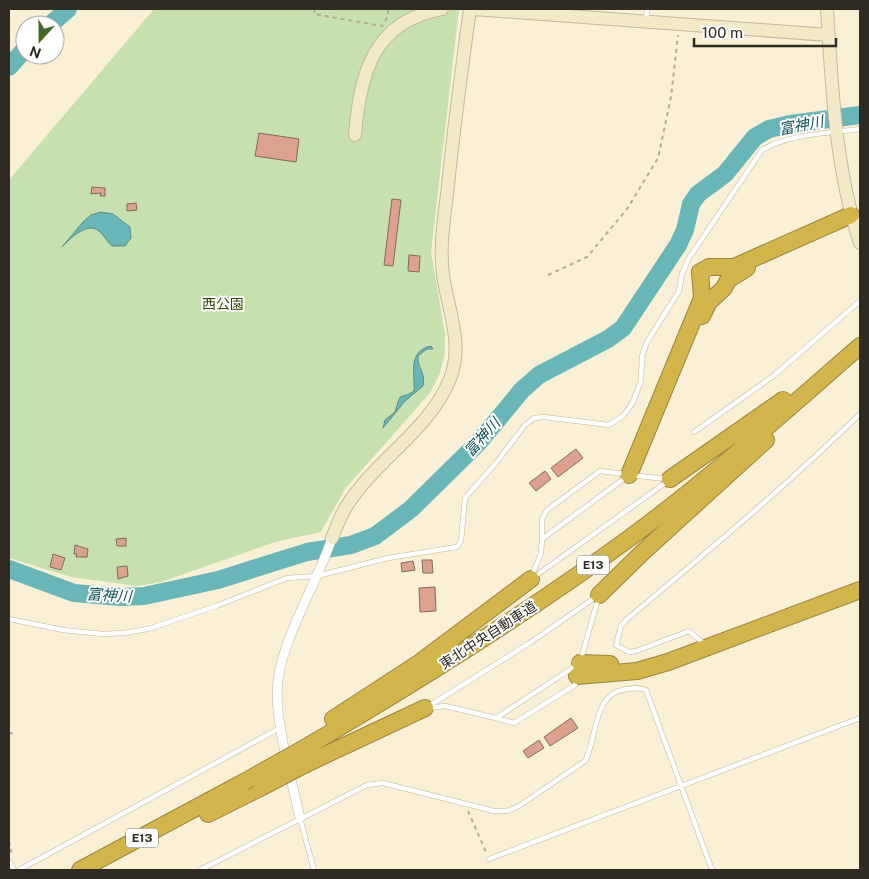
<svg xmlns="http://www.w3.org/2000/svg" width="869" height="879" font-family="'Public Sans','Noto Sans JP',sans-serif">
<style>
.green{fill:#c6e1af}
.water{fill:#69b6b8;stroke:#588c8b}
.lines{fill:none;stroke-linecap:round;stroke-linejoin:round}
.river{stroke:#69b6b8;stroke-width:18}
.building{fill:#dda18f;stroke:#836961}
.lane-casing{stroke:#c1b89f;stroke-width:5.5}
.street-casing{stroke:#c1b89f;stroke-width:10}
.secondary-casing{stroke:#c1b89f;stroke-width:14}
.highway-casing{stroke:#9a853d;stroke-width:18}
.path{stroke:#b1aa96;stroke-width:2;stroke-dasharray:4 4;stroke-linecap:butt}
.lane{stroke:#fff;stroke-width:4.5}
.street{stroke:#fff;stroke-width:9}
.secondary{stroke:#f2e9c9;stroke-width:12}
.highway{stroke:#d3b64b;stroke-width:16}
.highway-bridge-casing{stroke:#9a853d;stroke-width:18;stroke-linecap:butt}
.highway-bridge{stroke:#d3b64b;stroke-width:16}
.labels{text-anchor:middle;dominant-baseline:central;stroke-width:4;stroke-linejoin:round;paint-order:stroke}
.shield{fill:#fff;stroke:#6d6b64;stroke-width:1}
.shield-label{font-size:12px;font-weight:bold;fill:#2f2b22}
.park-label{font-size:14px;fill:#2d4d00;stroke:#fff}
.street-label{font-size:14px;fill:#2f2b22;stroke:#fff}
.water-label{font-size:15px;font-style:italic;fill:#105456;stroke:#fff}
</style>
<rect width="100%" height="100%" fill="#f9f0d6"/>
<path class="green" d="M154 9H459L431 252 445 334V353L440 373 430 393 345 489 321 532 275 542 161 582 137 586 71 577 9 558V180Z"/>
<path class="water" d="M101 212 113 214 130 227 131 238 125 246H112C107 242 104 235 99 231 87 221 70 239 62 247L83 222 91 215Z
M427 347 431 346 433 349H427L418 356C417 369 426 371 423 386L405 401 383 428 385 420 395 412C402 388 398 402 414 391 415 372 408 355 427 347Z"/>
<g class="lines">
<path class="river" d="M50 25 68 9
M9 67 25 49
M9 569 74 593 120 597 144 596 218 580 307 552 351 545 375 536 411 509 479 442 522 390 539 375 608 339 623 328 678 245 685 230 691 204 698 194 725 174 755 137 769 129 790 124 860 115"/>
</g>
<path class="building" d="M259 133 299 139 296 162 255 156Z
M92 187 105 188V196H100L101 193 91 194Z
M392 199 401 200 393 266 384 265Z
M136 203 137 210 127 211V204Z
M409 255 420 256 419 272 408 271Z
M576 449 583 458 558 477 551 468Z
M545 471 551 479 536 491 529 483Z
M126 538V546H117L116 539Z
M75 545 88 549 87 557H76L77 554H74Z
M53 554 65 558 61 570 50 567Z
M422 560H432L433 573H423Z
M413 561 415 570 402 572 401 563Z
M127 566 128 576 118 579 117 567Z
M435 587 436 611 420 612 419 588Z
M571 718 578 728 550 746 544 737Z
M539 740 544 748 528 758 523 751Z"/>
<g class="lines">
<defs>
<path id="lane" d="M646 21 647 9
M694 432 772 377 860 301
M542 539V519L547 510 600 471 625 474
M532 576 541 553 542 539 629 475 666 479
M534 577 668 481
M9 619 63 630 103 634 124 633 148 629 216 606 287 578 317 576 388 558 457 547 461 541 465 498 496 463 525 425 534 418 544 417 609 425 623 416 632 404 641 381 642 356 647 342 679 291 682 274 689 258 762 150C789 134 829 133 860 129
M702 642 689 631 636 651 629 652 616 645 621 626 626 620C706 553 785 487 860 414
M581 659 598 599
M429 706 528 644 596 597
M428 708 445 706 496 718 577 665
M496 718 514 723 575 685 576 679
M300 818 314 870
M489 859 860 718
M9 861 14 870
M19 870 280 728
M200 870 367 785 383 783 494 811H507L519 806 585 761C598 737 592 693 627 689 633 688 639 687 646 690L712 870"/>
<path id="street" d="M300 818C292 781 273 716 278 680 284 635 317 583 332 538"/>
<path id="secondary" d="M473 9 829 35
M827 9C832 87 835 168 860 243
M355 135C360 74 373 21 442 9
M332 538C336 528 340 517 346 507 375 460 429 431 450 379 464 344 448 310 443 275 439 245 445 214 448 185 454 126 462 67 470 9"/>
<path id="highway" d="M702 316 709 302 724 288 728 280 747 268
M629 475 702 298 700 272 709 267H734L851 215
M670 479 783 400
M599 595 644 551 766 440
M580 663 610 664
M577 676 637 671 668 662 860 590
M333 719 419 663 531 579
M301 750C414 684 525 615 631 537 711 478 785 411 860 346
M306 764 425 708
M208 814 262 787
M80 870 244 782"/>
</defs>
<use href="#lane" class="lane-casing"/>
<use href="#street" class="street-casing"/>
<use href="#secondary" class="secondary-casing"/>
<use href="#highway" class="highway-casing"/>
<path class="path" d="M315 9 314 14 382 26 388 16V9
M548 275 587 257 627 209 658 158 671 97 678 35
M9 733 17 734
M468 811 486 852
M9 841 12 856"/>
<use href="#lane" class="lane"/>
<use href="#street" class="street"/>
<use href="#secondary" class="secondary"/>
<use href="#highway" class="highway"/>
<defs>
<path id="highway-bridge" d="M244 782 301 750
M262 787 306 764"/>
</defs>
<use href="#highway-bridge" class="highway-bridge-casing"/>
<use href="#highway-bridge" class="highway-bridge"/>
</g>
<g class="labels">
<g class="shield">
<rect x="577" y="555.5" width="32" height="19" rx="4"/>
<rect x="126" y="828.5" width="32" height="19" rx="4"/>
</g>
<g class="shield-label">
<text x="593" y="565">E13</text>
<text x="142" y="838">E13</text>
</g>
<g class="park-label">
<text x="223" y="304">西公園</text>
</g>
<g class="street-label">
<text transform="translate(488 635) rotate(-33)">東北中央自動車道</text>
</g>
<g class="water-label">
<text transform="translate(801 125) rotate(-11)">富神川</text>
<text transform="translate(482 437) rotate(-48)">富神川</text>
<text transform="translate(109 595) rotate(3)">富神川</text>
</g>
</g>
<rect width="869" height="879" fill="none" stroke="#2f2b22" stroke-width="20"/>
<g transform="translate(40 40) rotate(201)"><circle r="24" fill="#ffffff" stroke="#acaaa7"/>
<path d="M0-4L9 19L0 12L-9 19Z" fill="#426a26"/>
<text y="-8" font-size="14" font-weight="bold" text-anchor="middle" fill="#2f2b22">N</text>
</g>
<path d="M694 38v8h142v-8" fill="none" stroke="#2f2b22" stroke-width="2.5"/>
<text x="702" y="38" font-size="15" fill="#2f2b22" stroke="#ffffff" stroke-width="4" paint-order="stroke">100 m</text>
</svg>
